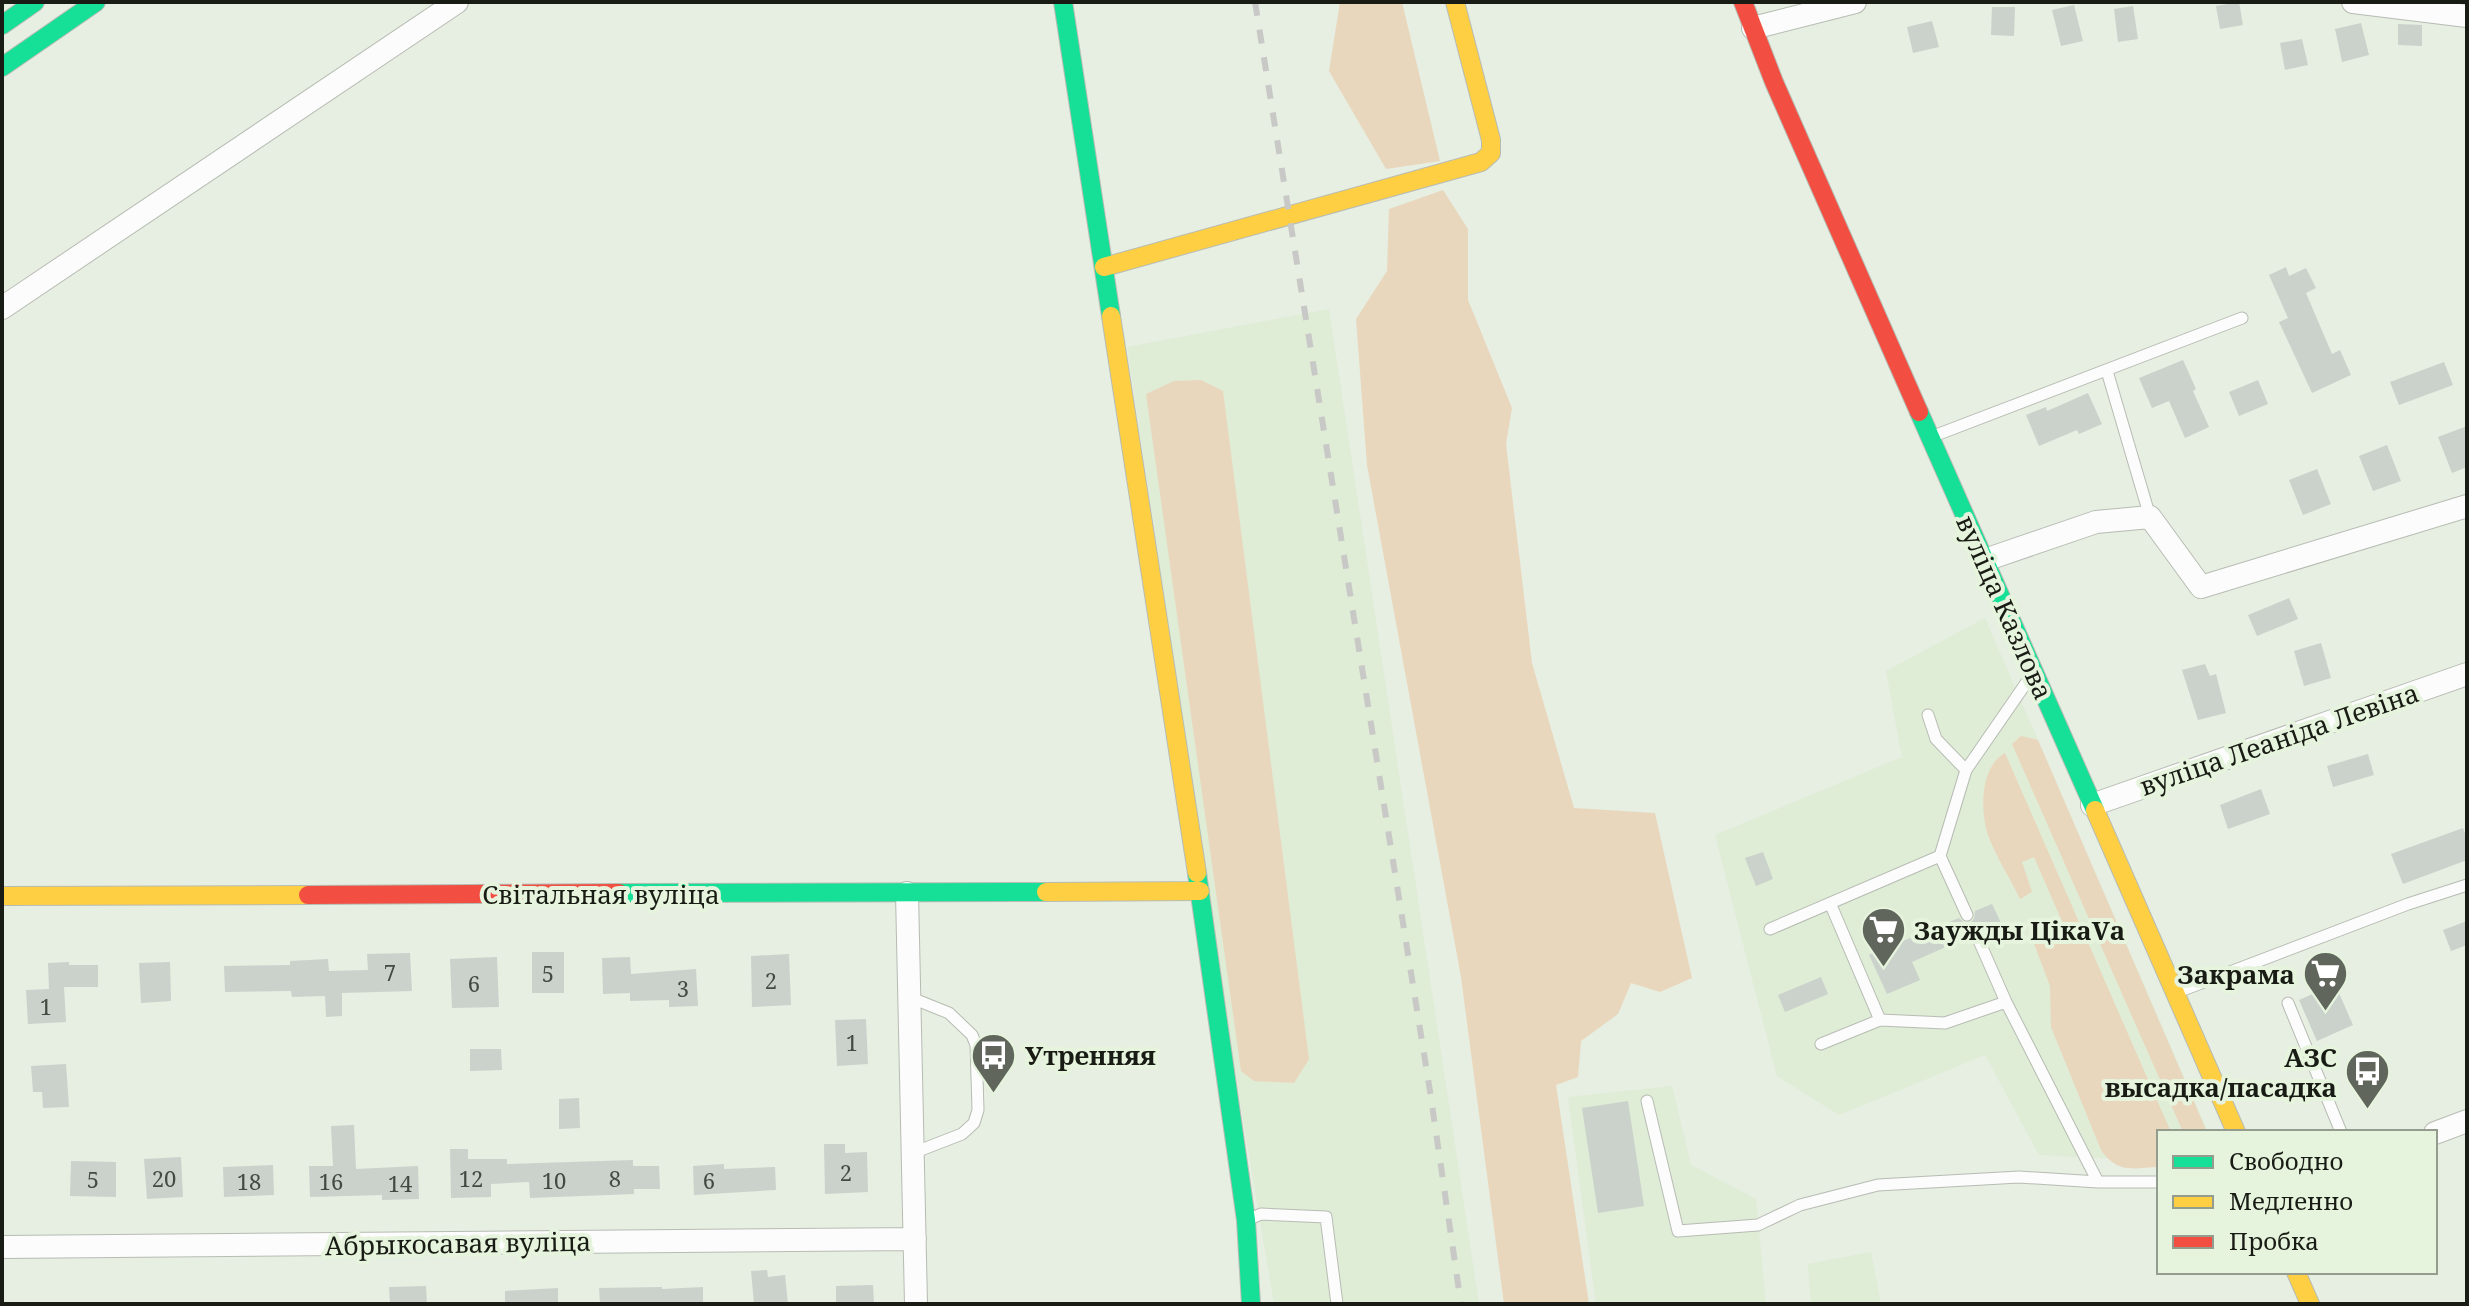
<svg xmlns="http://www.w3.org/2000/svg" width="2469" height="1306" font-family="'Noto Serif',serif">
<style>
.built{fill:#dfecd6}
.green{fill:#e9d7bd}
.building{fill:#cad2cb}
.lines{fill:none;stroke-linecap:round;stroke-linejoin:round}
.lane-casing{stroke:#b7bcb3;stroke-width:13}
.street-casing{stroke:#b7bcb3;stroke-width:24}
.fast-casing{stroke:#b7bcb3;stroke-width:20}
.slow-casing{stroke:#b7bcb3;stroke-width:20}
.jam-casing{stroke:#b7bcb3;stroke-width:20}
.lane{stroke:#fbfcfb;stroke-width:11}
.street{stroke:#fbfcfb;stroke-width:22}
.fast{stroke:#16e098;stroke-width:18}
.slow{stroke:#ffcf43;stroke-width:18}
.jam{stroke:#f24e42;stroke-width:18}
.rail{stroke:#c8c9c6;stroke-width:6;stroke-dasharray:14 14;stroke-linecap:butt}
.labels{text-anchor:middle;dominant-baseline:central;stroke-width:8;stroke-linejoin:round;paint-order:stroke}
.number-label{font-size:22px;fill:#444a42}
.street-label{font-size:26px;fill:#181c14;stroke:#e6f3dd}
.poi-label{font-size:26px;font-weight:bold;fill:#181c14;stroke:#e6f3dd;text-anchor:start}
</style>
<rect width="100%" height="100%" fill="#e7eee2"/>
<path class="built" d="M1329 309 1479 1304H1274L1241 1108 1127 347Z
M1985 618 2208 1132H2159V1161L2039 1155 1985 1055 1839 1115 1777 1076 1715 835 1902 757 1886 671Z
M1672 1086 1691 1165 1756 1199 1766 1304H1596L1568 1097Z
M1871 1252 1881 1304H1811L1808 1264Z"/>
<path class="green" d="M1340 2H1402L1440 161 1386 169 1329 71Z
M1443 190 1468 229V300L1512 408 1506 444 1532 663 1574 808 1655 813 1692 978 1660 992 1631 983 1618 1014 1581 1041 1578 1077 1556 1085 1589 1304H1504L1461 977 1367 465 1356 319 1387 271 1389 209Z
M1201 380 1223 391 1309 1059 1294 1083 1254 1081 1241 1071 1146 394 1174 381Z
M2021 736 2038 740 2207 1132H2183L2012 744Z
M2005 753 2171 1132H2159V1167C2132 1168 2118 1174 2101 1150L2051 1027 2050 986 2033 941 2064 926 2034 857 2022 862 2032 892 2020 899C2010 878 1996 857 1988 835 1980 810 1980 767 2005 753Z"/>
<path class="building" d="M2239 2 2243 25 2220 29 2216 6Z
M2074 5 2083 41 2061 46 2052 10Z
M2133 6 2138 39 2118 42 2114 9Z
M1992 7H2015L2014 36 1991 35Z
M1932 21 1939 47 1913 53 1907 27Z
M2361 23 2369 55 2342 62 2335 29Z
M2398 24 2422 25V46L2398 45Z
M2302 39 2308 65 2285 70 2280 43Z
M2286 267 2289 276 2306 268 2316 288 2306 293 2332 354 2340 350 2351 375 2312 393 2279 322 2288 318 2269 275Z
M2183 360 2196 389 2193 391 2209 427 2185 438 2169 401 2152 408 2139 378Z
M2444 362 2453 385 2399 405 2390 382Z
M2258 380 2268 404 2239 416 2229 392Z
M2088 393 2102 424 2079 434 2077 430 2039 446 2026 415 2046 407 2047 411Z
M2467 426V467L2452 473 2438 437Z
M2387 445 2401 481 2373 491 2359 456Z
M2317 469 2331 504 2303 515 2289 480Z
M2289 598 2298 619 2257 636 2248 615Z
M2321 643 2331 678 2304 686 2294 651Z
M2205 664 2210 676 2216 674 2226 713 2198 720 2182 670Z
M2368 754 2374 775 2333 787 2327 766Z
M2261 789 2270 814 2228 829 2220 805Z
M2463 828 2467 839V860L2403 884 2391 854Z
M1763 852 1773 879 1756 886 1745 858Z
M1992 904 2001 923 1984 931 1980 927 1973 926 1969 930 1968 937 1912 962 1920 980 1887 994 1869 955 1959 918 1963 922 1970 923 1974 919 1975 911Z
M2467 921V945L2451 951 2443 930Z
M532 952H564V993H532Z
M410 953 412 991 342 993V1016L326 1017 325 996 292 997 291 991 225 992 224 966 290 965V961L328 959 329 971 368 970 367 954Z
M789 954 791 1005 752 1007 751 956Z
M497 957 499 1007 452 1008 450 959Z
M630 957 631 974 696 969 698 1006 669 1007V1000L630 1001V993L603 994 602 958Z
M69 962V965H98V987H64L66 1022 28 1024 26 990 49 989 48 963Z
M170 962 171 1001 141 1003 139 963Z
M1821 977 1828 994 1785 1012 1778 995Z
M2335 984 2353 1025 2317 1041 2299 1000Z
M866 1019 868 1064 837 1066 835 1020Z
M470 1049H501L502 1070 470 1071Z
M66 1064 69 1107 43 1108 42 1092H33L31 1066Z
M579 1098 580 1128 559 1129V1099Z
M1628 1101 1644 1206 1598 1213 1582 1108Z
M354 1125 356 1169 418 1166 419 1199 382 1200V1195L310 1197 309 1166H333L331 1126Z
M824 1144H845V1153L867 1152 868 1192 825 1194Z
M450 1149H468V1159H507V1164L633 1160V1166H659L660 1189H634V1194L530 1198 529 1182 491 1184V1197L451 1198Z
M181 1157 183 1197 147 1199 144 1159Z
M71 1161 116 1162V1197L70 1196Z
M724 1164V1169L775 1167 776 1190 694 1195 693 1166Z
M273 1165 274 1195 224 1197 223 1167Z
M767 1270 768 1277 785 1275 788 1304H754L751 1271Z
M873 1285 874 1304H836V1286Z
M426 1286 427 1304H390L389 1287Z
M662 1287V1289L703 1287V1304H600L599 1288Z
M558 1288V1304H505V1291Z"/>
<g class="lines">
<defs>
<path id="lane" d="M2107 371 2150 517
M1931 437 2242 318
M1928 715 1936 739 1966 770
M1830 903 1880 1020
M1967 915 1940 856 1966 770 2031 676
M1770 929 1940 856
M1976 934 2006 1002 2098 1182
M2175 993 2408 904 2467 885
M909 997 949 1013 972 1035 976 1045 978 1110 974 1123 962 1134 913 1153
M2288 1003 2341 1132
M1821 1044 1880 1020 1945 1023 2006 1002
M1647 1101 1678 1231 1758 1225 1800 1205 1878 1185 2019 1177 2098 1182H2159
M1247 1220 1261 1214 1326 1217 1337 1304"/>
<path id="street" d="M2353 2 2467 16
M1753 28 1855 2
M2 308 457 2
M1985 560 2096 522 2150 517 2201 587 2467 506
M2092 805 2467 674
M907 893 916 1304
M2435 1133 2467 1121
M2 1247 915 1239"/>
<path id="fast" d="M1063 2 1111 316
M2 25 35 2
M2 67 96 2
M1919 412 2095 810
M1197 873 1246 1220 1251 1304
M619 893 1046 892"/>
<path id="slow" d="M1104 267 1481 162 1491 153V140L1455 2
M1111 316 1197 873
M2095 810 2236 1132
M1046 892 1200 891
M2 896 308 895
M2296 1272 2310 1304"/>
<path id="jam" d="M1743 2 1774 82 1919 412
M308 895 619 893"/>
</defs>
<use href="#lane" class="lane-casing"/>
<use href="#street" class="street-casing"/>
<use href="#fast" class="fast-casing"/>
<use href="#slow" class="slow-casing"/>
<use href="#jam" class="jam-casing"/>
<use href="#lane" class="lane"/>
<use href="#street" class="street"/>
<use href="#fast" class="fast"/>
<use href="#slow" class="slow"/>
<use href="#jam" class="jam"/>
<path class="rail" d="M1255 2 1430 1091 1461 1304"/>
</g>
<defs>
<symbol id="supermarket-pin" viewBox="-11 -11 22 30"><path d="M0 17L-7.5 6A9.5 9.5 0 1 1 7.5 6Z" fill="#60665c" stroke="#e6f3dd"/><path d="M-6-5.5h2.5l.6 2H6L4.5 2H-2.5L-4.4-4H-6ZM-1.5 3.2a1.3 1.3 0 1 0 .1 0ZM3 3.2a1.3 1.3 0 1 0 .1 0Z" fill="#fff"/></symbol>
<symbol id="bus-pin" viewBox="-11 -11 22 30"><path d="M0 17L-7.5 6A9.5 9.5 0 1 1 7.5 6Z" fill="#60665c" stroke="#e6f3dd"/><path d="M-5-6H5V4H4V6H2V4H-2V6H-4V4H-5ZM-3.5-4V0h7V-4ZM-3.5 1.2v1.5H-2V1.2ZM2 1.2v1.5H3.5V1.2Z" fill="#fff"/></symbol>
</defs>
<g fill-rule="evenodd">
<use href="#supermarket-pin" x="1858" y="904" width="51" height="69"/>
<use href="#supermarket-pin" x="2300" y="948" width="51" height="69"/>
<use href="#bus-pin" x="968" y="1030" width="51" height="69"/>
<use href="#bus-pin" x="2342" y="1046" width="51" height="69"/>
</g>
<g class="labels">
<g class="number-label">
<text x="390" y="972">7</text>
<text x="548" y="973">5</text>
<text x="771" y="980">2</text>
<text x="474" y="983">6</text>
<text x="683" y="988">3</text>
<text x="46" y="1006">1</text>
<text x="852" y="1042">1</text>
<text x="846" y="1172">2</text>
<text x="164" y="1178">20</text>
<text x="471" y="1178">12</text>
<text x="615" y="1178">8</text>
<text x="93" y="1179">5</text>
<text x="554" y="1180">10</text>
<text x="709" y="1180">6</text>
<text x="249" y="1181">18</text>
<text x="331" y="1181">16</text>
<text x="400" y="1183">14</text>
</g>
<g class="street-label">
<text transform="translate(2005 607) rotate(66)">вуліца Казлова</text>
<text transform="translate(2279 739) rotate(-19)">вуліца Леаніда Левіна</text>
<text x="601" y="894">Світальная вуліца</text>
<text transform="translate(458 1243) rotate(-1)">Абрыкосавая вуліца</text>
</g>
<g class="poi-label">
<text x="1914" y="930">Заужды ЦікаVа</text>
<text x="2295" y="974" text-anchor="end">Закрама</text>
<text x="1025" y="1055">Утренняя</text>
<text x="2337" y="1057" text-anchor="end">АЗС<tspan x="2337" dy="30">высадка/пасадка</tspan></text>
</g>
</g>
<rect width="2469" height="1306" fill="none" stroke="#181c14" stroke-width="8"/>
<rect x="2157" y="1130" width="280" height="144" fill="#e6f3dd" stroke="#949d8d" stroke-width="2"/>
<rect x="2173" y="1156" width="40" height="12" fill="#16e098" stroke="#949d8d" stroke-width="2"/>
<text x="2229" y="1170" font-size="24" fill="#181c14">Свободно</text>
<rect x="2173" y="1196" width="40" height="12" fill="#ffcf43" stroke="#949d8d" stroke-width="2"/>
<text x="2229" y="1210" font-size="24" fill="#181c14">Медленно</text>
<rect x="2173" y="1236" width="40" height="12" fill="#f24e42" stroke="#949d8d" stroke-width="2"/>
<text x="2229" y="1250" font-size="24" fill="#181c14">Пробка</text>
</svg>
